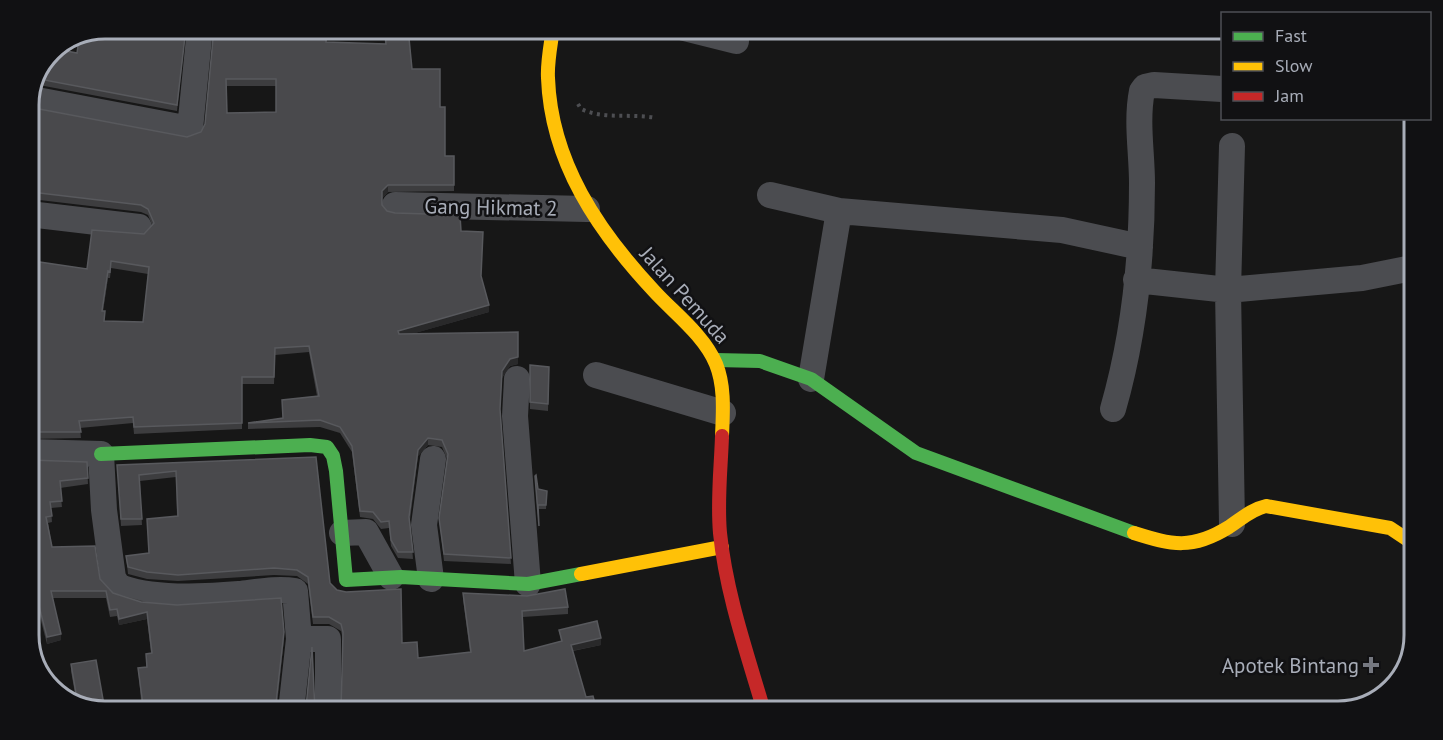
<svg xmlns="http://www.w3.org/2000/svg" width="1443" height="740" font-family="'PT Sans',sans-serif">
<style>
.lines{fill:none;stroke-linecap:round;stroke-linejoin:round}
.path{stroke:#4d4e52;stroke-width:4;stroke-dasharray:3 4.5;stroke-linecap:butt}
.street{stroke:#4b4c50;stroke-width:26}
.fast{stroke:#4caf50;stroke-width:14}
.slow{stroke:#ffc107;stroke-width:14}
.jam{stroke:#c62828;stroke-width:14}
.wall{fill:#3d3d3f;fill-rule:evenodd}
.shaded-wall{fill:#29292a}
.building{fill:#49494c;stroke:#58595d;stroke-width:1.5;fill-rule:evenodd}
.poi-dot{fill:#757880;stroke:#111113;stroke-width:2}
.labels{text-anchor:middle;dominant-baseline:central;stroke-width:5;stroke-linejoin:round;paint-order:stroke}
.street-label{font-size:21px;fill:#a8adb8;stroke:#111113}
.poi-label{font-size:21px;fill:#a8adb8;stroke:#111113;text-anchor:end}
.rim{fill:none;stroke:#a8adb8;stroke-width:3}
</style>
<rect width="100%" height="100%" fill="#171717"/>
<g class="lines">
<path class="path" d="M578 104 581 109C605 120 631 113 656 118"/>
<path class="street" d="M684 28 736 41
M37 100 190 129 200 28
M1232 146 1228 290 1232 524
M770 195 839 211 1062 230 1140 247
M395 205 587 209
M29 214 139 227
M1136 280 1228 290 1362 278 1412 268
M596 375 723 413
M517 379 515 416 528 584
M811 379 839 211
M1113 409C1134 336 1142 259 1142 183 1142 153 1136 121 1142 91L1145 87 1154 85 1222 89
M29 452 101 454 104 510 113 578 118 586C146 600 208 597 239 594 257 592 277 588 295 591L299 639 291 711
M342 533 366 532 391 577
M431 579 424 525 433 459
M299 639H328V711"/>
<path class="fast" d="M716 360 760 361 811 379 916 453 1134 533
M101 454 310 445 327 447 333 456 336 471 346 580 401 577 528 584 581 574"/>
<path class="slow" d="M553 28C551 44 547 62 548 78 551 162 598 231 654 291 674 313 704 335 716 364 725 386 723 412 722 436
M1134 533C1172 545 1192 550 1229 527 1241 519 1252 509 1266 506L1390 528 1408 540
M581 574 722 547"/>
<path class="jam" d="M722 436C721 468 717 500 720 533 726 593 747 653 764 711"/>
</g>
<path class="wall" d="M105 28H186L177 111 39 85 35 86 51 51 77 53Z
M214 28 326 42 385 44 384 28H408L412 69 440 107 445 156H454V191L388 192 382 198V205L387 211 461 231 481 277 489 312 411 334 518 364 510 366 502 378 500 411 511 564 444 561 439 518 447 459 442 447 428 445 418 456 410 520 413 559 398 558 391 546 389 528 381 529 373 519 360 517 352 452 340 433 320 427 248 429V423L283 418 282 400 317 396 309 352 275 355 274 384H242V429L134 434 133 423 80 428 81 438 29 439V221L39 230 34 262 87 269 144 234 152 225 148 215 141 212 31 199 29 200V105L34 108 187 137 201 132 205 124ZM227 86H276V112L227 113ZM111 268 148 274 143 322 104 321 103 311 108 278H110Z
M530 365 549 367 548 411 530 409Z
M316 457 330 583 337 590 402 643 418 658 470 652 463 599V593L568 607V614L523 617 524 651 561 641 559 630 601 645 573 651 586 697 597 711 343 639 341 631 329 624H313L308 584 297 576 274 575 178 581 147 579 128 574 126 556 149 553 147 519 177 517 176 477 140 481 142 525 121 526 117 465Z
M29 460 87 462 88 484 60 488 62 507 51 508 52 522 48 523 52 547 100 579 113 593 284 639 277 705 142 711 138 668 146 667V654L151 653 147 619 119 625 117 616 110 617 106 598H53L61 640 47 644 32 586Z
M535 479 538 489 547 491 546 509H538L539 530Z
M71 664 104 705V711L77 705 71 671Z"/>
<path class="shaded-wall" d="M388 185V192L382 198V191Z
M31 192V199L29 200V193Z
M39 224V230L33 268V261Z
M108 271V278L102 318V311Z
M489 305V312L398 338V331Z
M518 357V364L510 366 502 378V371L510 359Z
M428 438V445L418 456 409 523V517L418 450Z
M32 579V586L29 587V580Z
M147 612V619L119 625V619Z
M284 632V639L276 710V703Z
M61 634V640L47 644V637Z
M601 638V645L571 651V645Z"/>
<path class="building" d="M105 28H186L177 105 39 79 51 51 56 49 77 53 79 39Z
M214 28H327L326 42 386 44 385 28H408L412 69H440V107H445V156H454V185H388L382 191V205L387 211 395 213 460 215 461 231 483 232 481 276 489 305 398 331 399 334 518 332V357L510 359 502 371 500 409 511 558 444 554 439 518 448 454 442 440 428 438 418 450 409 517 413 552H398L391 540 389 521 381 522 373 512 360 511 352 446 340 427 320 420 248 423 283 418 282 400 319 396 309 346 275 348 274 377H242V423L134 427 133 417 79 421 81 432H29V221L39 224 33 261 87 269 92 230 144 234 154 223 148 209 141 205 31 192 29 193V105L34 108 187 137 201 132 205 124ZM226 79H276V112L227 113ZM111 261 149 267 143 322 104 321 105 311H102L108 271 110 272Z
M530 365 549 367 548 404 530 402Z
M316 457 330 583 337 590 346 592 401 589 402 643 417 642 418 658 471 652 463 593 527 596 565 589 568 607 522 611 524 651 562 641 559 630 597 621 601 638 571 645 586 697 593 696 597 711H341L343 632 341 624 329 617H313L308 577 297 570 274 568 178 575 147 572 128 567 126 556 149 553 147 519 178 516 176 471 139 475 142 519H121L117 465Z
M29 460 87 462 88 478 60 481 62 501 50 502 52 516 46 517 52 547 95 546 100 579 113 593 141 602 177 605 281 598 284 632 276 703 280 711H153V704L143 705 138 668 147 667 146 654 152 653 147 612 119 619 117 609 110 610 106 591H51L61 634 47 637 32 579 29 580Z
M536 475 538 489 547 491 546 505H538L539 526 535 476Z
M312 647 315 711H302L306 707Z
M96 660 104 705 89 708 78 705 71 664Z"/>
<path class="poi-dot" d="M1368 656h6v6h6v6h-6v6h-6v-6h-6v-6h6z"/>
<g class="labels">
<g class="street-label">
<text transform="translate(491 207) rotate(1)">Gang Hikmat 2</text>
<text transform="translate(685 295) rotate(48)">Jalan Pemuda</text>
</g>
<g class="poi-label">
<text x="1359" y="665">Apotek Bintang</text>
</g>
</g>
<path d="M0 0H1443V740H0ZM105 39H1338A66 66 0 0 1 1404 105V635A66 66 0 0 1 1338 701H105A66 66 0 0 1 39 635V105A66 66 0 0 1 105 39Z" fill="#111113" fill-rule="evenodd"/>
<path class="rim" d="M105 39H1338A66 66 0 0 1 1404 105V635A66 66 0 0 1 1338 701H105A66 66 0 0 1 39 635V105A66 66 0 0 1 105 39Z"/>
<rect x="1221" y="12" width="210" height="108" fill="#111113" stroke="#4d4f55" stroke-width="1.5"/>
<rect x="1233" y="32" width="30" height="9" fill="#4caf50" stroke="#4d4f55" stroke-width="1.5"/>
<text x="1275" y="42" font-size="18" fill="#a8adb8">Fast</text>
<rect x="1233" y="62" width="30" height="9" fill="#ffc107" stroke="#4d4f55" stroke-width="1.5"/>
<text x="1275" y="72" font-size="18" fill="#a8adb8">Slow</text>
<rect x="1233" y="92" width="30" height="9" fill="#c62828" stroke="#4d4f55" stroke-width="1.5"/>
<text x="1275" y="102" font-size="18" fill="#a8adb8">Jam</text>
</svg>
